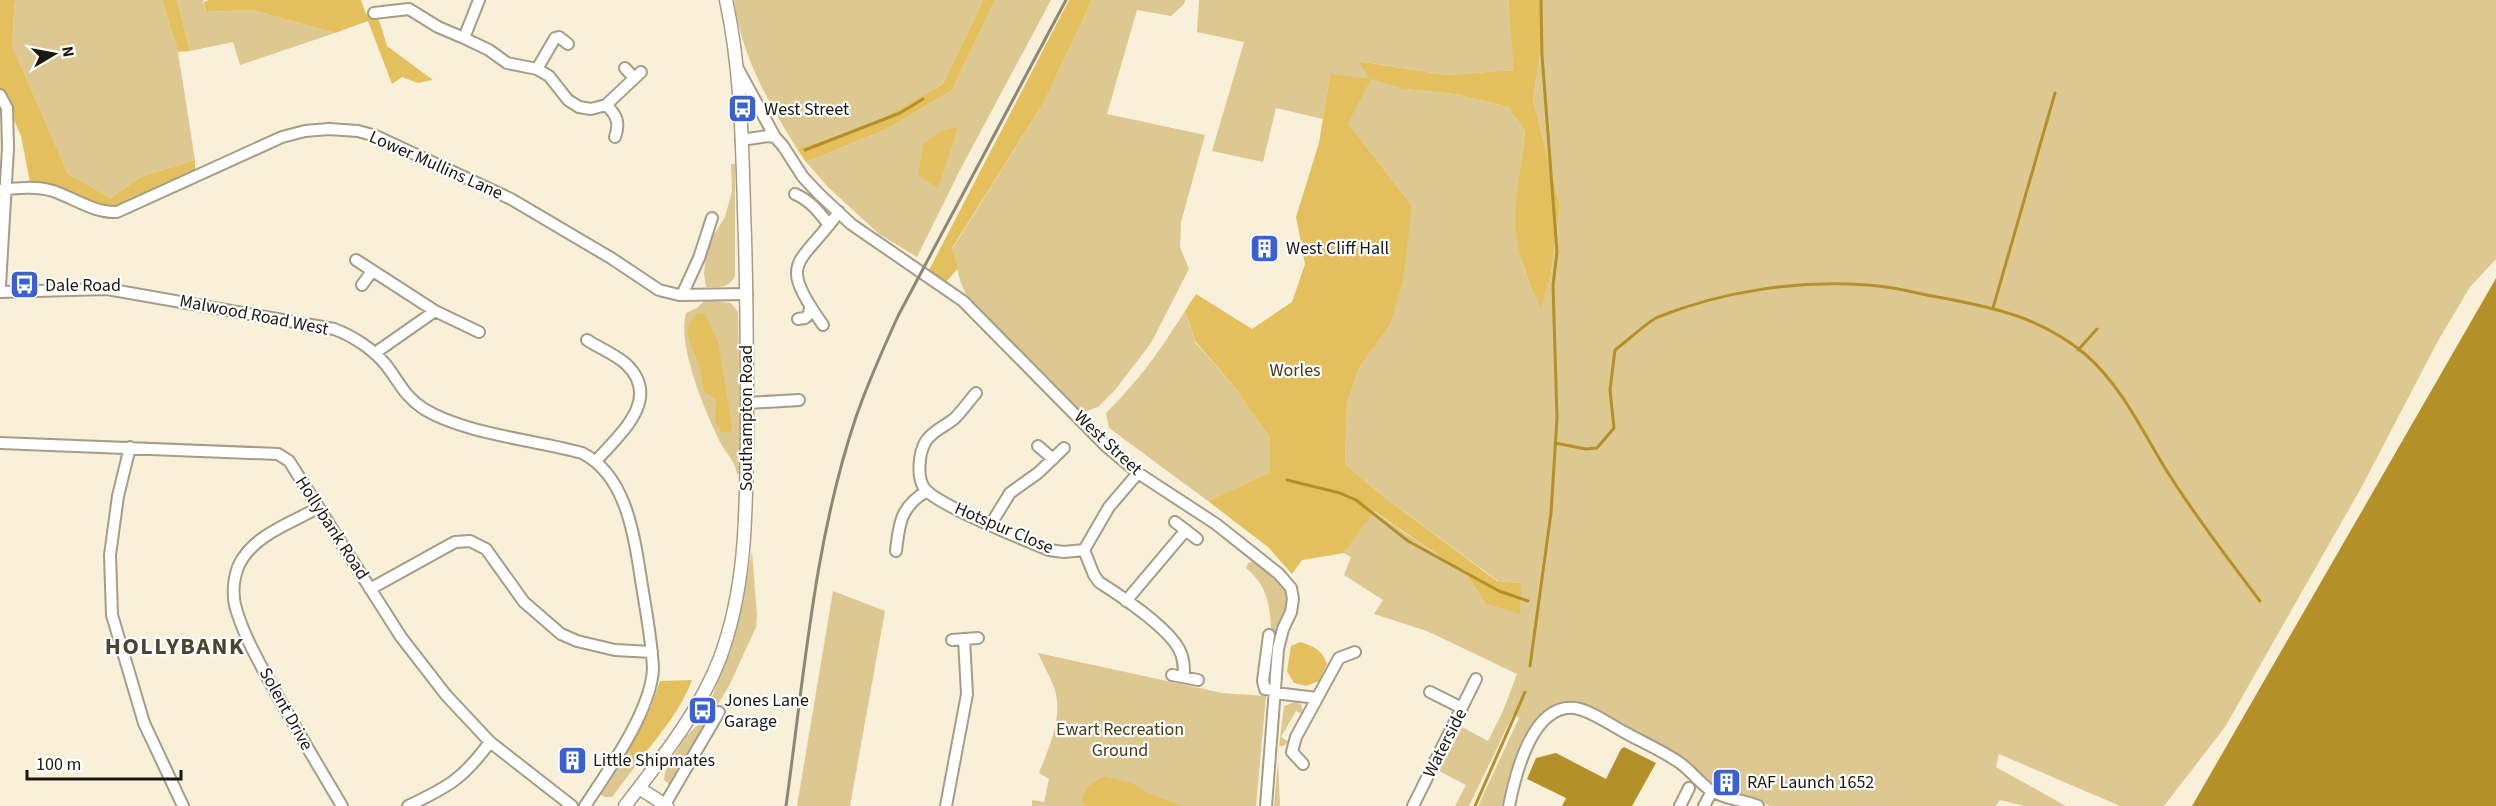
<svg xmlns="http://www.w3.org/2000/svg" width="2496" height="806" font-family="'Source Sans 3',sans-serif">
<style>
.green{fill:#ddc892}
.forest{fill:#e3bf5d}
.water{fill:#b39028}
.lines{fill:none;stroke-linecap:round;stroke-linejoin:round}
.stream{stroke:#b39028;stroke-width:3}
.minor-casing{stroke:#a59d88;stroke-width:14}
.tertiary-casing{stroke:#a59d88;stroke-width:15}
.minor{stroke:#fff;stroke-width:10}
.tertiary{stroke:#fff;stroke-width:12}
.rail{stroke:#8d8778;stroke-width:3}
.labels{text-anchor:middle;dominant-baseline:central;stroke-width:4.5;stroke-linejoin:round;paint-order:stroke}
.poi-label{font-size:18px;fill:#1b1810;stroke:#fff;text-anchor:start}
.street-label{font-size:18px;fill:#1b1810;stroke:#fff}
.park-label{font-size:18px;fill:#4b3c12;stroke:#fff}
.district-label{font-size:24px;font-weight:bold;letter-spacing:1.5px;fill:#4c4432;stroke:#fff}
</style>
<rect width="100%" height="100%" fill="#f9f0da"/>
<path class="green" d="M15 0H162L178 52 195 160 140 177 111 198 68 174 12 45Z
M177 0H203L206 12 252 10 335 33 240 65 233 42 190 51Z
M734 0H983L943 84 873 123 797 149C768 102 741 55 734 0Z
M995 0H1051L960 170 917 257 879 234 828 187 806 162 887 129 952 90Z
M1092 0H1185L1184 4 1171 16 1137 10 1107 114 1205 135 1181 222 1180 247 1189 269 1151 343 1115 390 1098 407 1084 412 1076 408 966 294C958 280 957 264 952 249L1044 102Z
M1199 0H1508L1515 70 1446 75 1359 61 1405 89 1455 94 1508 107 1525 131C1520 176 1511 220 1523 265 1527 279 1535 293 1541 307L1551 274 1560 206 1533 99 1544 30 1540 0H2496V259L2470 287 2439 339 2361 488 2225 727 2164 806H2120L1999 754 1996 767 2066 806H2025L2000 800 1996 806H1770C1749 795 1726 794 1707 781 1701 776 1697 769 1691 764 1675 750 1650 741 1631 731 1612 720 1588 700 1565 702 1525 706 1508 775 1502 806H1478L1519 718 1513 715 1469 806H1455L1466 785 1439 771 1462 727 1488 741 1503 711 1517 674 1427 631 1374 614 1383 600 1344 575 1351 557 1344 553 1373 511 1466 574 1485 603 1521 583 1498 581 1380 494 1345 464 1347 403 1359 368 1390 325 1412 206 1348 123 1330 74 1323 119 1276 108 1263 162 1212 151 1244 42 1197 32Z
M731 164H735V276C728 289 719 287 706 287L704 274 707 246 725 217 732 191Z
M705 300 731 303 738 312 741 474H737C735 460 726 454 720 442 705 411 677 346 686 313L697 308Z
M1185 311 1195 342 1233 385 1270 438V472L1208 501 1109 428 1106 413C1137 383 1162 348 1185 311Z
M752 551 757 616 756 627 729 686 670 785 664 780 665 772 676 752 685 737 702 721 707 711 730 647 742 605Z
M1256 561C1273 572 1296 589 1286 613 1281 625 1277 629 1275 643H1272C1270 612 1271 588 1246 568L1248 563Z
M833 591 885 611 850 806H797Z
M1038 653 1222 693 1266 696 1256 806H1032V800L1044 802 1049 779 1039 773C1049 747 1064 716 1054 687 1049 675 1043 664 1038 653Z
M1295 702 1301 704 1304 715 1296 711 1281 737 1289 742 1283 746H1279L1284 706Z
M628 747 633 757 640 760 612 797H605L598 793Z
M1278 760 1280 806H1274Z"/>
<path class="forest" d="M0 0H15L12 45 68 174 111 198 140 177 195 160V171L112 209 56 186 30 182 21 136 0 89Z
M162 0H177L190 51 178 52Z
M209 0H361L366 14 379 20 387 46 433 80 418 83 402 77 392 84 368 21 335 33 252 10 206 12 204 2Z
M983 0H995L952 90 887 129 806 162 797 149 873 123 943 84Z
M1069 0H1092L1044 102 952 248 958 268 946 282 928 272Z
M1508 0H1540L1544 30 1533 99 1560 206 1551 274 1541 309C1530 284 1519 260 1516 233 1513 200 1522 164 1525 131L1508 107 1455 94 1405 89 1371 79 1348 123 1412 206 1403 280 1390 325 1359 368 1347 403 1345 464 1380 494 1497 581 1521 583 1520 614 1485 603 1466 574 1374 511 1344 553 1302 560 1292 574 1268 547 1208 501 1270 472V438L1233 385 1195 341 1185 311 1196 294 1252 329 1292 302 1305 264 1296 217 1319 143 1330 74 1370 79 1358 61 1446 75 1514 70Z
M958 127 938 188 918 175 924 143 943 130Z
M705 313 718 342 732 426 731 431 722 433 715 421 716 400 703 390C702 379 701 367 696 357 689 339 681 330 697 314Z
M1300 642C1314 646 1322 650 1327 664L1319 681 1306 686 1294 683 1287 671 1291 646Z
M692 680C681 710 659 735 640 760L633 758 628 747 651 707 660 681Z
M1104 776 1134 784 1146 792 1182 806H1087L1081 802 1087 787Z"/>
<path class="water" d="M2496 278V806H2192L2495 280Z
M1624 747 1656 763 1632 806H1562L1566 798 1527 779 1536 758 1556 753 1606 779 1621 749Z"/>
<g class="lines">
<path class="stream" d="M805 150 900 113 923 99
M1993 308 2055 93
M2078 350 2097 329
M1555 443 1586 449 1597 448 1614 428 1610 390 1615 350C1626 342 1647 322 1658 317 1723 291 1798 280 1867 285 1893 286 1918 294 1943 298 1996 308 2042 318 2085 354 2123 387 2144 435 2170 476 2198 520 2229 560 2260 601
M1287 480 1340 493 1356 500 1408 541 1499 591 1528 601
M1530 666 1551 513 1557 418 1553 285 1557 252 1542 55 1541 0
M1475 806 1525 692"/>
<defs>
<path id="minor" d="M479 0 464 38 489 50 507 63 537 69 549 76 568 100 579 107 591 109 606 105 641 72
M374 13 409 9 438 27 464 38
M737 67 775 137 783 146 803 177 819 194 851 224 963 301 1107 447 1138 473 1216 524 1279 574 1291 588 1293 599 1291 612 1283 629 1278 649 1266 806
M625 68 634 78
M537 69 555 38 559 37 568 44
M0 95 7 108 8 148 0 286
M606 105C617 115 620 123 615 137
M741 140 768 136 775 137
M0 190C17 188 36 186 53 191 74 198 94 213 117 212L282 137 305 131 329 129 358 131 376 136 511 199 611 258 659 290 679 295 747 294
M795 194C811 201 819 212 829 225
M356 260 435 311
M362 285 372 271
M0 292 107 289 334 329C353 336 373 349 386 365 400 383 404 396 424 409 465 434 535 440 582 453 630 477 635 545 643 592 647 617 652 643 653 669 651 711 608 771 585 806
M682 295 699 258 712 218
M798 319 805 318 809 314 810 307
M823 325C777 259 798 268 839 212
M587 340C599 348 615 354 626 364 663 399 619 435 596 461
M375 353 435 311 479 332
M976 393C969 401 963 410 955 418 946 426 933 430 926 441 919 452 916 478 925 489 939 506 1025 540 1049 550L1064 552 1084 550
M747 403 799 400
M0 443 278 454 289 461 401 637 446 695 490 742 572 806
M1038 446 1053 459
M130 447 118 496 110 555 112 615 144 723 183 806
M1138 473 1109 507 1084 550 1094 575 1099 582C1121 596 1167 627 1179 649 1184 658 1184 668 1184 677
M318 508C291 523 251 536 238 567 233 581 232 598 237 612 246 641 263 669 277 695 298 732 320 769 342 806
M1175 522 1197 539
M991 524 1010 493 1038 473 1064 448
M896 551C899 523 901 506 927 491
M370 589 455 542 470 541 486 549 524 602 561 634 577 641 615 650 652 652
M1126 601 1186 530
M1269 635 1263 681 1265 689 1275 690
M952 640 978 638
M1172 675 1198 680
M1430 692 1462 708
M1275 693 1317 698
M1303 764 1292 752 1296 737 1339 658 1355 652
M408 806C448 787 463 779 490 742
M664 806 719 712
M946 806 967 694 964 639
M1413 806 1476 679
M1509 806C1515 776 1532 703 1575 708 1592 711 1609 724 1624 732 1642 742 1663 751 1680 763 1691 771 1699 782 1710 790 1724 799 1743 800 1758 806
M1680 806 1689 788
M1704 806 1712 791"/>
<path id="tertiary" d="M639 788 667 806
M625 806C660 760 699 713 720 658 747 585 746 510 747 434 747 369 747 304 745 239 742 159 743 78 726 0"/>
</defs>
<use href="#minor" class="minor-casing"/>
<use href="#tertiary" class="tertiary-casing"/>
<use href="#minor" class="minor"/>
<use href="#tertiary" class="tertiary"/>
<path class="rail" d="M786 806C804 677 814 541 856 417 868 382 883 349 898 316L1066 0"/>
</g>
<defs>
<symbol id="bus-square" viewBox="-11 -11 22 22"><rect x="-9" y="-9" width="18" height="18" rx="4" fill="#3b60d1" stroke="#fff"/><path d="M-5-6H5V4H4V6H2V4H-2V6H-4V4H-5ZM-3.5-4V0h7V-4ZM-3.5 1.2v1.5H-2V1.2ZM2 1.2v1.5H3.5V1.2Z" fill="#fff"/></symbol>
<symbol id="building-square" viewBox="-11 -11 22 22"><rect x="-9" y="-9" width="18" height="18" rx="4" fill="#3b60d1" stroke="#fff"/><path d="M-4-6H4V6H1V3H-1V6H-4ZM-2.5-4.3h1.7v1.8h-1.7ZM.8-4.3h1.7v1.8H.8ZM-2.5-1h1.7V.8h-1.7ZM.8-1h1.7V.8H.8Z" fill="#fff"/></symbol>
</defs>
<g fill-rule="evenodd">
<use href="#bus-square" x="726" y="92" width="33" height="33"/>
<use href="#building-square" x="1248" y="232" width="33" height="33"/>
<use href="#bus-square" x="8" y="268" width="33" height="33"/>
<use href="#bus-square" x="686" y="694" width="33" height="33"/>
<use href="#building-square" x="556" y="744" width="33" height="33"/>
<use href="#building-square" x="1710" y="766" width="33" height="33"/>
</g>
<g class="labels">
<g class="poi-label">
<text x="764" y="109">West Street</text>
<text x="1286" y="248">West Cliff Hall</text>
<text x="45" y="285">Dale Road</text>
<text x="724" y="700">Jones Lane<tspan x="724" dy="21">Garage</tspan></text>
<text x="593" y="760">Little Shipmates</text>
<text x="1747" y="782">RAF Launch 1652</text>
</g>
<g class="street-label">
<text transform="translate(436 165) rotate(24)">Lower Mullins Lane</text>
<text transform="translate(254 315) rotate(11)">Malwood Road West</text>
<text transform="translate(746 418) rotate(-90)">Southampton Road</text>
<text transform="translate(1108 443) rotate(43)">West Street</text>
<text transform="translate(332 528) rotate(57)">Hollybank Road</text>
<text transform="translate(1004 528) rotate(23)">Hotspur Close</text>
<text transform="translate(286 709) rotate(61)">Solent Drive</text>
<text transform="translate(1445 743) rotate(-63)">Waterside</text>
</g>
<g class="park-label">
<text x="1295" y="370">Worles</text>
<text x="1120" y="729">Ewart Recreation<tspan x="1120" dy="21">Ground</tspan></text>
</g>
<g class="district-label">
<text x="175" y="646">HOLLYBANK</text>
</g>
</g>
<g transform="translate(54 54) rotate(80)" stroke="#ffffff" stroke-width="4.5" paint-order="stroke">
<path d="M0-4.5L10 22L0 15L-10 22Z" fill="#1b1810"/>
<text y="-9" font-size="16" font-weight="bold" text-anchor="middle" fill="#1b1810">N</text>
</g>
<path d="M27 770v9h154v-9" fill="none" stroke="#1b1810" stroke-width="3"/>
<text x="36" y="770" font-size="18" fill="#1b1810" stroke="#ffffff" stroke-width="4.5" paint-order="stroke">100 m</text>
</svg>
